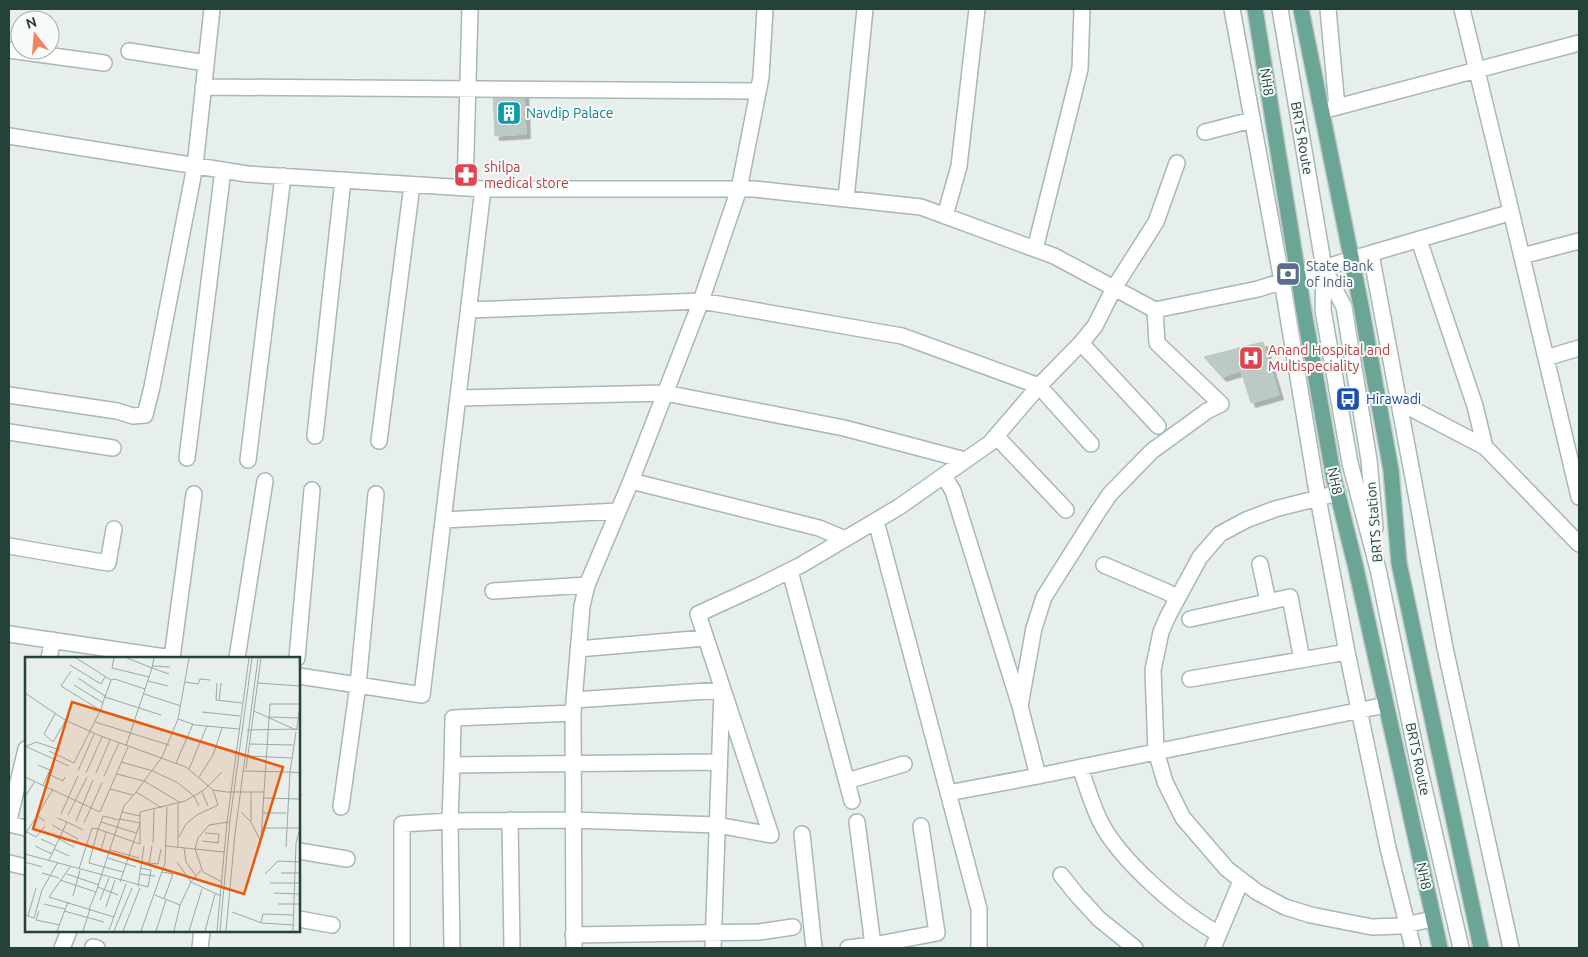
<svg xmlns="http://www.w3.org/2000/svg" width="1588" height="957" font-family="Ubuntu,sans-serif">
<style>
.building{fill:#bbcac4;stroke:#b8c9c2;filter:url(#shadow)}
.lines{fill:none;stroke-linecap:round;stroke-linejoin:round}
.minor-casing{stroke:#a8b8b2;stroke-width:18}
.major-casing{stroke:#c2cac8;stroke-width:18}
.minor{stroke:#fff;stroke-width:15}
.major{stroke:#6aa596;stroke-width:15}
.labels{text-anchor:middle;dominant-baseline:central;stroke-width:4;stroke-linejoin:round;paint-order:stroke}
.street-label{font-size:14px;fill:#24423a;stroke:#f7fbf9}
.culture-label{font-size:14px;fill:#0d838f;stroke:#f7fbf9;text-anchor:start}
.health-label{font-size:14px;fill:#be3a42;stroke:#f7fbf9;text-anchor:start}
.service-label{font-size:14px;fill:#4e5e75;stroke:#f7fbf9;text-anchor:start}
.transit-label{font-size:14px;fill:#164399;stroke:#f7fbf9;text-anchor:start}
.inset-road{fill:none;stroke:#98aaa4;stroke-width:1}
.view{fill:#e8590c;fill-opacity:0.15;stroke:#e8590c;stroke-width:2.5}
.inset-edge{fill:none;stroke:#24423a;stroke-width:2.5}
</style>
<defs>
<filter id="shadow"><feDropShadow dx="4.5" dy="4.5" stdDeviation="0" flood-color="#0004"/></filter>
</defs>
<rect width="100%" height="100%" fill="#e6efeb"/>
<path class="building" d="M524 91 526 134 495 136 493 93Z
M1263 342 1279 395 1251 403 1241 371 1222 377 1204 357Z"/>
<g class="lines">
<defs>
<path id="minor" d="M765 9 761 77 739 189 701 301 631 481 819 528 845 539
M1232 9 1282 281 1318 498 1347 652 1388 848 1413 948
M1280 9 1324 268 1323 310 1350 463 1378 569 1418 762 1461 948
M1328 9 1337 107
M9 50 104 63
M129 51 206 63
M203 87 758 91
M1322 111 1579 43
M1205 132 1252 120
M9 136 247 174 483 189H754L921 207 1054 256 1155 310 1258 289 1352 259 1502 215 1511 211 1462 9
M465 188 470 9
M846 199 865 9
M1511 211 1579 497
M945 216 959 166 977 9
M1419 240 1475 406 1485 447
M1035 249 1080 69 1082 9
M1371 254 1445 648 1511 948
M1522 256 1579 241
M1325 270 1344 307 1369 460 1375 528
M469 310 701 301 902 336 1039 386 1091 444
M1081 343 1158 426
M1546 358 1579 348
M9 395 117 411 133 416 145 415 152 387 195 166 212 9
M459 398 665 393 844 428 965 460
M1399 402 1485 447 1579 544
M9 432 113 448
M315 436 343 180
M996 436 1066 510
M379 441 412 185
M187 458 223 170
M248 460 283 176
M944 476 953 491 1020 706 1038 776
M1338 493 1275 509 1246 520 1220 534 1200 557 1168 616 1161 632 1153 670 1156 751 1165 782 1183 818 1227 869 1257 892 1285 907 1311 915 1372 927 1400 926 1433 919
M444 520 618 511
M876 521 979 909V948
M9 546 108 563 114 529
M1260 564 1268 601
M1104 565 1167 592 1177 598
M790 571 852 801
M493 591 587 585
M1190 619 1290 597 1302 660
M9 634 172 658
M578 649 705 638
M49 658 53 640
M172 658 194 494
M237 658 265 481
M297 658 312 490
M299 676 422 695 483 189
M1190 679 1347 652
M574 700 722 690 713 948
M1020 706 1034 628 1044 597 1099 510 1110 494 1152 451 1207 411 1221 404 1157 343 1155 310
M719 762 452 765 450 821 573 820 717 825 771 835 698 614 759 586 801 565 899 507 990 443 1039 386 1081 343 1095 326 1114 288 1156 222 1177 163
M452 765 453 718 573 713
M1080 767C1086 785 1092 804 1100 821 1120 861 1181 913 1219 934
M847 781 904 764
M948 793 1038 776 1386 705
M341 807 358 685 376 494
M9 820 26 749
M510 820 512 948
M9 824 26 828
M802 834 814 948
M299 851 347 859
M9 863 26 867
M1061 875 1077 895 1099 919 1135 948
M299 919 332 925
M573 935 759 932 793 927
M873 945 937 933 921 826
M93 947 97 948
M62 948 69 931
M200 948 202 931
M402 948V824L450 821 452 948
M574 948 573 713 582 606 587 585 631 481
M848 948 873 945 857 822
M1213 948 1241 881"/>
<path id="major" d="M1255 9 1304 312 1334 479 1355 564 1440 948
M1301 9 1361 306 1391 470 1399 563 1481 948"/>
</defs>
<use href="#minor" class="minor-casing"/>
<use href="#major" class="major-casing"/>
<use href="#minor" class="minor"/>
<use href="#major" class="major"/>
</g>
<defs>
<symbol id="building-square" viewBox="-11 -11 22 22"><rect x="-9" y="-9" width="18" height="18" rx="4" fill="#0f9aa8" stroke="#f7fbf9"/><path d="M-4-6H4V6H1V3H-1V6H-4ZM-2.5-4.3h1.7v1.8h-1.7ZM.8-4.3h1.7v1.8H.8ZM-2.5-1h1.7V.8h-1.7ZM.8-1h1.7V.8H.8Z" fill="#fff"/></symbol>
<symbol id="pharmacy-square" viewBox="-11 -11 22 22"><rect x="-9" y="-9" width="18" height="18" rx="4" fill="#e0444e" stroke="#f7fbf9"/><path d="M-2-6h4v4h4v4h-4v4h-4v-4h-4v-4h4Z" fill="#fff"/></symbol>
<symbol id="bank-square" viewBox="-11 -11 22 22"><rect x="-9" y="-9" width="18" height="18" rx="4" fill="#5c6f8a" stroke="#f7fbf9"/><path d="M-6-4H6V4H-6ZM0-2.3a2.3 2.3 0 1 0 0 4.6a2.3 2.3 0 1 0 0-4.6Z" fill="#fff"/></symbol>
<symbol id="hospital-square" viewBox="-11 -11 22 22"><rect x="-9" y="-9" width="18" height="18" rx="4" fill="#e0444e" stroke="#f7fbf9"/><path d="M-5-5h3v3.5h4V-5h3V5h-3V1.5h-4V5h-3Z" fill="#fff"/></symbol>
<symbol id="bus-square" viewBox="-11 -11 22 22"><rect x="-9" y="-9" width="18" height="18" rx="4" fill="#1a4fb4" stroke="#f7fbf9"/><path d="M-5-6H5V4H4V6H2V4H-2V6H-4V4H-5ZM-3.5-4V0h7V-4ZM-3.5 1.2v1.5H-2V1.2ZM2 1.2v1.5H3.5V1.2Z" fill="#fff"/></symbol>
</defs>
<g fill-rule="evenodd">
<use href="#building-square" x="495" y="99" width="28" height="28"/>
<use href="#pharmacy-square" x="452" y="161" width="28" height="28"/>
<use href="#bank-square" x="1274" y="260" width="28" height="28"/>
<use href="#hospital-square" x="1237" y="344" width="28" height="28"/>
<use href="#bus-square" x="1334" y="385" width="28" height="28"/>
</g>
<g class="labels">
<g class="street-label">
<text transform="translate(1267 82) rotate(81)">NH8</text>
<text transform="translate(1302 138) rotate(80)">BRTS Route</text>
<text transform="translate(1335 481) rotate(78)">NH8</text>
<text transform="translate(1374 522) rotate(-95)">BRTS Station</text>
<text transform="translate(1418 759) rotate(78)">BRTS Route</text>
<text transform="translate(1424 876) rotate(78)">NH8</text>
</g>
<g class="culture-label">
<text x="526" y="113">Navdip Palace</text>
</g>
<g class="health-label">
<text x="484" y="167">shilpa<tspan x="484" dy="16">medical store</tspan></text>
<text x="1268" y="350">Anand Hospital and<tspan x="1268" dy="16">Multispeciality</tspan></text>
</g>
<g class="service-label">
<text x="1306" y="266">State Bank<tspan x="1306" dy="16">of India</tspan></text>
</g>
<g class="transit-label">
<text x="1366" y="399">Hirawadi</text>
</g>
</g>
<g transform="translate(25 657)">
<rect width="275" height="275" fill="#e6efeb"/>
<path class="inset-road" d="M51 1 86 23 80 40 136 58M89 1 87 11 124 20M102 1 127 11 129 1M274 1 275 22M45 8 76 27 80 20M128 9 145 10M46 14 36 29 75 53 131 71M86 23 90 22 120 32M123 24 143 29M160 25 173 27 175 22 185 23M192 26 191 43 217 46M232 26 275 29M49 28 78 46M0 36 40 63 73 78 161 110 188 133 202 135H239L245 47H275M119 37 156 49M194 44 196 26M229 54 269 72M177 55 215 59M30 57 19 77 28 85 41 63M244 60 273 61M153 62 164 1M70 65 144 88M272 71 275 47M222 73 273 72 269 73M224 87 268 88M0 89 44 109M2 89 11 85 32 92M101 89 127 11 144 17M24 94 49 106 76 52 80 39 53 21M223 99 267 101M96 105 128 114 153 126 169 139 174 149M151 106 168 67M13 108 25 113 18 128M164 112 182 69M221 112 236 1M53 114 69 77M218 114 265 115 271 75M61 116 77 80M71 116 85 83M23 117 38 124 40 120M92 117 119 124 156 146M79 119 94 86M0 120 75 155 103 90M174 120 188 98 197 71M85 132 108 138M177 135 183 149M226 135V164M0 140 10 124M239 141 275 142M153 147V190M137 151 111 135 137 100 153 62 170 68 214 72M97 155 115 159M216 155 226 165 235 183M238 156H261M36 157 53 119M43 158 62 120M95 162 115 166 95 225M20 164 12 159 28 132M51 164 68 123M42 165 58 173M76 165 78 159 94 163M59 166 77 126M27 168 53 182M237 171H275M0 174 11 180 20 169M21 175 49 190M111 176 76 165 73 172 115 187V155L160 144 179 133 197 115M180 176 194 177 193 186M0 177 10 162M154 180 161 167 172 158 193 148 188 133M16 182 31 189M177 184 194 186M236 184 239 135M128 186 129 153M10 189 27 197M61 189 84 196M141 189 199 195M261 190 265 115 275 116M159 191 161 205 171 219M29 192 44 199M76 193 81 175M85 193 114 201M0 197 123 230 126 213 115 211M83 201 111 210M24 203 42 165 32 161M0 205 17 210M116 205 124 206 127 189M152 205 166 225 196 239M124 206 133 207 136 192M45 210 24 240 89 260M54 212 67 171 73 172 64 206 98 215M137 215 148 217 139 242M17 216 34 221M256 216H275M42 217 74 228M115 217 130 219M240 217 253 204 275 205M35 223 71 235 64 252M197 225 178 215 170 192 173 181 184 168 204 165M245 226H275M73 230 93 238M113 230 119 189M71 235 99 149 111 135M249 236 275 237M130 238 155 248M48 239 55 213M75 243 84 221M19 247 40 252M253 247H275M81 250 90 223M14 254 11 263 35 268M39 254 79 265M207 255 237 266 268 268M0 258 9 261 17 233 33 205M3 259 11 231M236 265 238 257 268 258M84 273 101 227M32 274 43 245M58 274 65 252M89 274 107 231M98 274 115 231M116 274 140 206 142 150M131 274 141 243M149 274 155 248 166 225 176 213M164 274 177 232M180 274 190 237M192 274 202 165 224 1M195 274 205 163 227 1M201 274 210 177 233 1M268 274 271 186 275 171"/>
<path class="view" d="M47 45 258 110 219 237 8 172Z"/>
<rect width="275" height="275" class="inset-edge"/>
</g>
<rect width="1588" height="957" fill="none" stroke="#24423a" stroke-width="20"/>
<g transform="translate(35 35) rotate(343)"><circle r="24" fill="#f7fbf9" stroke="#a3b1ad"/>
<path d="M0-4L9 19L0 12L-9 19Z" fill="#f4845f"/>
<text y="-8" font-size="14" font-weight="bold" text-anchor="middle" fill="#24423a">N</text>
</g>
</svg>
